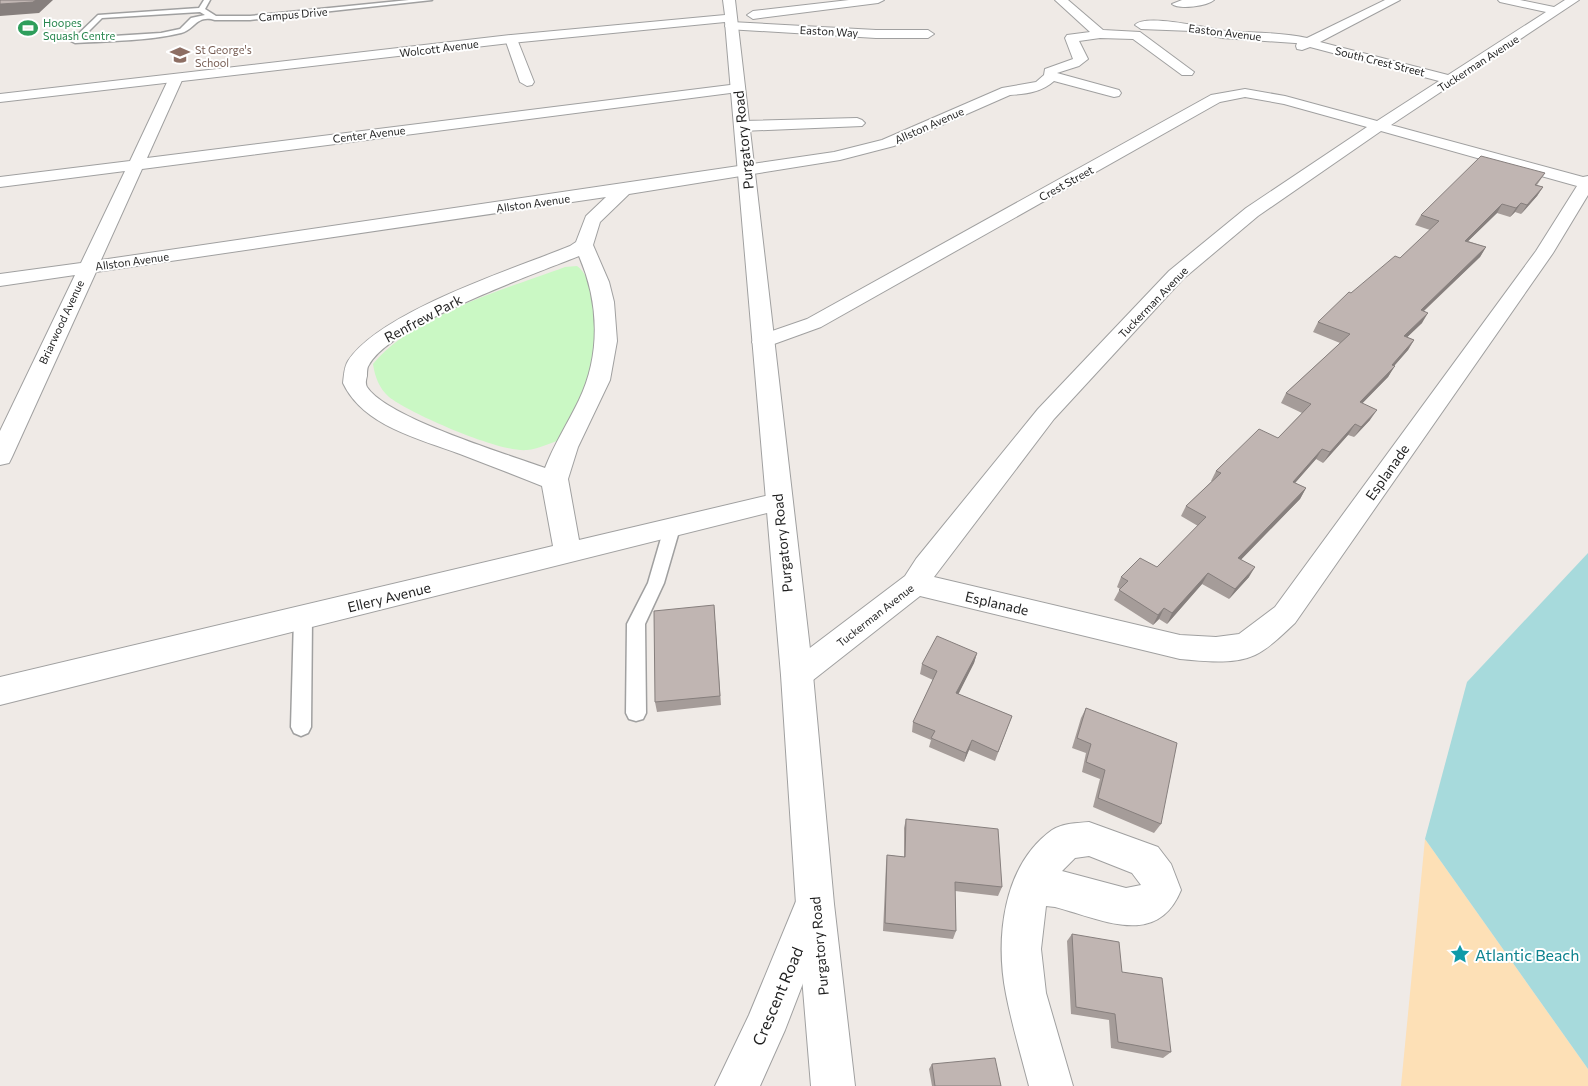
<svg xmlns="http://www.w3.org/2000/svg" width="1588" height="1086" font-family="Commissioner,sans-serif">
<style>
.sand{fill:#fde0b6}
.park{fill:#caf8c4}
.water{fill:#a7dadc}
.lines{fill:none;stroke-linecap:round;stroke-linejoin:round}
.service-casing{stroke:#a0a0a0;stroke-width:3}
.minor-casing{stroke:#a0a0a0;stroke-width:2}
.tertiary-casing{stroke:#a0a0a0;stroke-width:2}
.service{fill:#fff;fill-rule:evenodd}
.minor{fill:#fff;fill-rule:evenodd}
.tertiary{fill:#fff;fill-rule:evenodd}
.wall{fill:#a59c99}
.shaded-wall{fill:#867f7d}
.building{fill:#c0b5b2;stroke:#867f7d}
.labels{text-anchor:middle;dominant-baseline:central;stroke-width:4;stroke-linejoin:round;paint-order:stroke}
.far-street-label{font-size:11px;fill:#1f1f1f;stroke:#fff}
.far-leisure-label{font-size:11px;fill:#27864d;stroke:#fff;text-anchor:start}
.far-education-label{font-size:11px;fill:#785e54;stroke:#fff;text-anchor:start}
.street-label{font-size:14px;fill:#1f1f1f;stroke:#fff}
.near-culture-label{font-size:16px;fill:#0d838f;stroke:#fff;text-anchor:start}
.near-street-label{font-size:16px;fill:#1f1f1f;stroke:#fff}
</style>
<rect width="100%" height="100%" fill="#efeae6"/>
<path class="sand" d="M1425 839 1588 1069V1086H1401Z"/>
<path class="park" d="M577 266C602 283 598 359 589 385 582 403 569 422 560 440 550 443 538 449 527 450 500 453 411 414 389 397 379 388 375 377 373 364 413 315 506 289 565 267Z"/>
<path class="water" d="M1588 553V1069L1425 839 1467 682Z"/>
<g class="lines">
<defs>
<path id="service" d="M204 0H210L205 9 216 16H250L409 0H432L250 20H215C197 14 194 30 181 33 147 41 110 41 75 43L71 41 98 15 199 8ZM200 12 205 15 191 18 180 29 161 33 82 38 102 18Z
M672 522 678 524 680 528 664 583 645 624 646 713 643 719 636 721 629 719 626 713 627 624 648 583 664 528 666 524Z
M303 611 309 613 312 618 311 727 308 733 301 736 294 733 291 727 294 618 297 613Z"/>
<path id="minor" d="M849 0H884L878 3 753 19 747 15 753 11Z
M1055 0H1068L1103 30 1140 32 1194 72 1192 75H1182L1133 39 1100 38 1079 41 1088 59 1079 66 1057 73 1119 90 1121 93 1119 96 1114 97 1054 81C1042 92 1026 94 1010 95L894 146 840 160 629 194 600 222 593 245 609 282 614 302 617 341 610 380 578 447 568 479 579 540 778 493 787 496 791 502 787 508 0 705V677L553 546 542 486C515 475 488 465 460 454 420 439 363 426 343 383 344 376 344 367 348 361 381 311 514 269 570 246L576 242 586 216 606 197 96 272 12 457 9 463 0 465V431L75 275 0 286V274L81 263 125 171 0 187V177L130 161 169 78 176 74 183 78 147 158 738 84 745 88 738 92 142 169 101 260 834 152 882 140 1002 88 1036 82 1044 75 1045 69 1073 59 1065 38 1067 35 1090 32ZM579 256C599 302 601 354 579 400 568 423 554 444 545 468 507 454 387 418 367 387 365 383 366 380 367 376 367 372 367 367 369 365 390 325 535 274 579 256Z
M1182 0H1214C1207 6 1179 10 1172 4Z
M1385 0H1400L1320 42 1448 75 1546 12 1500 2 1498 0H1520L1554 7 1565 0H1579L1391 125 1583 177 1588 176V195L1553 253 1295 623C1283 634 1270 648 1255 655 1233 665 1204 661 1180 659L920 596 808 684 797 688 786 684 781 675 786 666 905 576 916 559 1038 409 1169 271 1246 208 1367 127 1284 104 1245 97 1220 102 821 327 763 348 755 347 752 342 755 337 807 319 1211 95 1245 89 1285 96 1377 121 1439 81 1310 47 1302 50 1297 49 1296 46 1297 43H1295L1222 38 1192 31 1141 29 1135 25C1146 13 1210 29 1226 31 1253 33 1281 32 1307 38ZM1381 131 1577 186 1536 251 1275 607 1239 634 1216 637 1180 635 934 577 1054 419 1183 279 1258 216Z
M731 22 876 30H928L934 34 928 38H876L727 29 725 26 727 23Z
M511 35 517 39 534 82 532 85 527 86 520 82 505 39Z
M857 118 862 120 865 123 862 126 742 131 734 126 742 121Z
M1089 822 1158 847 1171 864 1181 890C1157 949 1101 919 1055 907L1046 906 1041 949 1046 993 1073 1086H1029C1021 1055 1012 1025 1006 994 995 938 1003 865 1052 830 1063 823 1077 823 1089 822ZM1089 856 1132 873 1141 885 1126 888 1062 871 1075 858Z
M813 889 827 894 832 908 785 1030 760 1086H715L749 1015 799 894Z"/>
<path id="tertiary" d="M723 0H735L813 675 834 904 855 1086H811L796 904 781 675 725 22 511 43 0 102V94L511 35 725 15Z"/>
</defs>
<use href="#service" class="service-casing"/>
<use href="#minor" class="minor-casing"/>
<use href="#tertiary" class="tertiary-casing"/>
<use href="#service" class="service"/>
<use href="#minor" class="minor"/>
<use href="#tertiary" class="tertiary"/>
</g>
<path class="wall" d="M1545 173 1537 185 1543 187 1537 196 1521 214 1515 212 1510 217 1497 213 1468 241 1486 247 1480 257 1424 311 1422 323 1407 337 1414 340 1408 350 1394 366 1388 377 1362 403 1370 420 1354 437 1348 435 1323 463 1316 459 1295 483 1306 488 1300 499 1241 559 1249 577 1229 599 1202 584 1167 624 1159 619 1153 625 1114 600 1120 589 1117 587 1121 577 1157 567 1198 526 1181 516 1186 506 1212 481H1211L1216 471 1278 438 1302 413 1281 403 1286 393 1340 343 1313 332 1318 322 1351 293 1400 258 1430 230 1415 225 1421 215Z
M714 605 721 705 657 712 655 702Z
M977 653 974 663 958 694 1012 716 995 761 969 750 964 762 929 747 931 740 912 732 913 722 933 680 920 674 922 664Z
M1086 708 1161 824 1154 833 1093 807 1100 779 1082 772 1086 753 1072 748 1081 718Z
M906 819 1002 887 998 896 955 891 956 931 953 939 883 931 886 864 887 855 904 857V828Z
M1072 934 1122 972 1171 1052 1163 1058 1111 1048 1109 1020 1071 1014 1067 941Z
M932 1064 1001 1086H932L929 1069Z"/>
<path class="shaded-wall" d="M36 0H53L39 13 0 16V4Z
M1543 187 1537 196 1521 214 1527 205Z
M1521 203 1515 212 1510 217 1516 208Z
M1502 204 1497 213 1459 250 1465 241Z
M1486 247 1480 257 1414 320 1421 310Z
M1428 313 1422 323 1398 346 1404 336Z
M1414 340 1408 350 1387 374 1395 366 1388 377 1353 413 1360 402Z
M1377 410 1370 420 1354 437 1361 427Z
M1355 424 1348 435 1323 463 1330 452Z
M1322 449 1316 459 1287 492 1293 482Z
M1306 488 1300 499 1233 568 1238 558Z
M1255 567 1249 577 1229 599 1235 589Z
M1208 573 1202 584 1167 624 1172 613Z
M1164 608 1159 619 1153 625 1158 615Z
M977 653 974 663 954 703 956 693Z
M972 740 969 750 964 762 966 753Z"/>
<path class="building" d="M0 0H36L33 2 0 4Z
M1481 156 1545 173 1535 185 1543 187 1527 205 1521 203 1516 208 1502 204 1465 241 1486 247 1421 310 1428 313 1404 336 1414 340 1392 365 1395 366 1360 402 1377 410 1361 427 1355 424 1330 452 1322 449 1293 482 1306 488 1238 558 1255 567 1235 589 1208 573 1172 613 1164 608 1158 615 1119 590 1128 581 1121 577 1140 558 1157 567 1206 517 1186 506 1221 473 1216 471 1259 429 1278 438 1311 404 1286 393 1350 334 1318 322 1349 292 1351 293 1395 256 1400 258 1439 221 1421 215Z
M714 605 720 696 655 702 654 611Z
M937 636 977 653 956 693 1012 716 998 752 972 740 966 753 931 738 935 731 913 722 937 671 922 664Z
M1086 708 1177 743 1161 824 1098 798 1105 770 1086 762 1091 744 1077 738Z
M906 819 998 829 1002 887 955 882 956 931 885 923 887 855 905 857Z
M1072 934 1119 942 1122 972 1162 978 1171 1052 1118 1042 1115 1014 1076 1007Z
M995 1058 1001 1086H935L932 1064Z"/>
<defs>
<symbol id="stadium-bare" viewBox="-9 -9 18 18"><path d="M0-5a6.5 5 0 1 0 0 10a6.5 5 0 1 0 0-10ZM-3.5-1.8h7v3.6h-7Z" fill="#2e9e5b" stroke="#fff" stroke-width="2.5" paint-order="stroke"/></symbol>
<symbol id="school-bare" viewBox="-9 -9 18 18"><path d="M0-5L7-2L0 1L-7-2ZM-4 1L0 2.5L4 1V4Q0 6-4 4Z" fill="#8d6e63" stroke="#fff" stroke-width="2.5" paint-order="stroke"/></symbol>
<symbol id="sight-bare" viewBox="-9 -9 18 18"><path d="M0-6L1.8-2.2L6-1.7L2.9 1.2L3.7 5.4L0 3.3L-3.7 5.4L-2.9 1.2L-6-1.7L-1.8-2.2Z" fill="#0f9aa8" stroke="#fff" stroke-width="2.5" paint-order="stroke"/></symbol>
</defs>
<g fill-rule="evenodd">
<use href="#stadium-bare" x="14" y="14" width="28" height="28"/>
<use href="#school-bare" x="166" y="41" width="28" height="28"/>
<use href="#sight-bare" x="1446" y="940" width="28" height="28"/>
</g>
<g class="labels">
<g class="far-street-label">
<text transform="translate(293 14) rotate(-5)">Campus Drive</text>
<text transform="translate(829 31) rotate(3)">Easton Way</text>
<text transform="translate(1225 32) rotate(7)">Easton Avenue</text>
<text transform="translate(439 48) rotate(-7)">Wolcott Avenue</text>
<text transform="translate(1380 61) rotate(14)">South Crest Street</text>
<text transform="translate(1478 63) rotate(-33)">Tuckerman Avenue</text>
<text transform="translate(929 125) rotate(-24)">Allston Avenue</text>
<text transform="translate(369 134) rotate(-7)">Center Avenue</text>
<text transform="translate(1066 183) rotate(-29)">Crest Street</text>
<text transform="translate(533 203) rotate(-8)">Allston Avenue</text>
<text transform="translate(132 261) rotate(-8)">Allston Avenue</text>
<text transform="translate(1153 302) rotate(-46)">Tuckerman Avenue</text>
<text transform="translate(61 322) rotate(-65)">Briarwood Avenue</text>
<text transform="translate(875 615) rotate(-38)">Tuckerman Avenue</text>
</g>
<g class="far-leisure-label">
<text x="43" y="22">Hoopes<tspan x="43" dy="13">Squash Centre</tspan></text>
</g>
<g class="far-education-label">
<text x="195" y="49">St George's<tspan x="195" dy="13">School</tspan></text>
</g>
<g class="street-label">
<text transform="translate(743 140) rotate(-96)">Purgatory Road</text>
<text transform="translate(423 318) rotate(-28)">Renfrew Park</text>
<text transform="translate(1387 472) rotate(-55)">Esplanade</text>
<text transform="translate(782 543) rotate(-96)">Purgatory Road</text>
<text transform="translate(389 597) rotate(-14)">Ellery Avenue</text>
<text transform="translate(997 603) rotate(13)">Esplanade</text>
<text transform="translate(819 946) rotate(-95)">Purgatory Road</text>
</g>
<g class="near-culture-label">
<text x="1475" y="954">Atlantic Beach</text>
</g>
<g class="near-street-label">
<text transform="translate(777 996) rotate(-67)">Crescent Road</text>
</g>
</g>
</svg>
